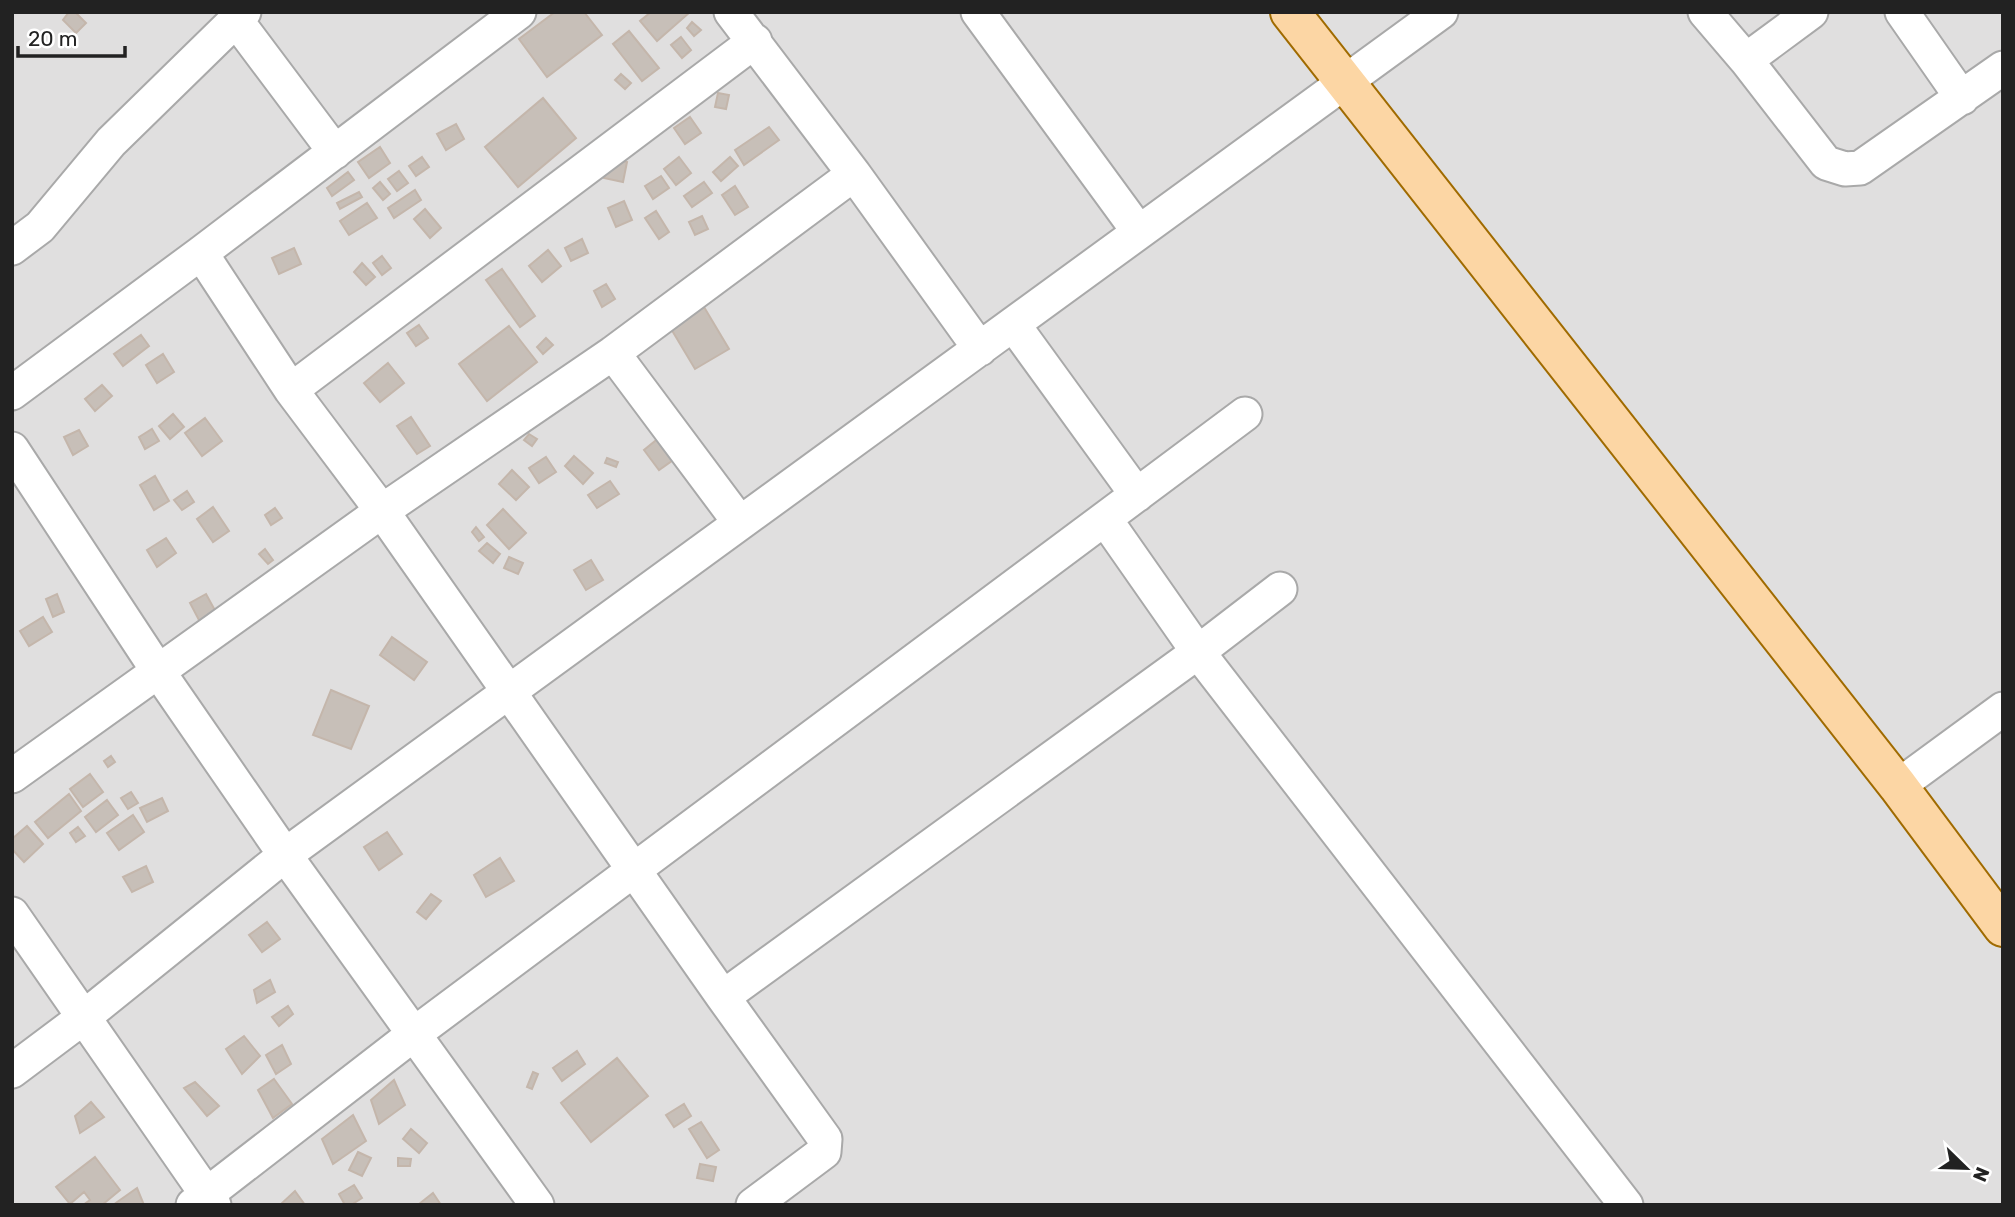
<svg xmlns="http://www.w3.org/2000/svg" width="2015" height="1217" font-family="Rubik,sans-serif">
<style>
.residential{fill:#e0dfdf}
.building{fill:#c7bfb8;stroke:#c4b6ab;stroke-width:2}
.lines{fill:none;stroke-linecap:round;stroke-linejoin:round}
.minor-casing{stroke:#a9a9a9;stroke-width:37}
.primary-casing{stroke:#a06b00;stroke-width:42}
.minor{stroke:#fff;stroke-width:33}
.primary{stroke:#fcd6a4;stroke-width:38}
</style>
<rect width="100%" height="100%" fill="#f2efe9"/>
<path class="residential" d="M12 12H2003V1205H12Z"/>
<path class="building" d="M69 12H75L86 23 76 33 63 20Z
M555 12H584L602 35 547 77 519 39Z
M651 12H690L657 41 640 21Z
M692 22 701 30 694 36 687 28Z
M629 31 659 68 642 81 613 44Z
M681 37 691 50 682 58 671 45Z
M621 74 631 83 625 89 615 80Z
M718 93 729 95 726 109 715 107Z
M543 98 576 138 518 187 485 147Z
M690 117 701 133 685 144 674 128Z
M456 124 464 139 446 150 437 134Z
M769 127 779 140 744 165 735 150Z
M380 147 390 163 369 178 358 162Z
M422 157 429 167 416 176 409 166Z
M679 157 691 173 676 185 664 169Z
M730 157 738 166 721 181 713 172Z
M608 158 627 162 623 182 604 178Z
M399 171 408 183 397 191 388 179Z
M348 172 354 180 332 196 327 188Z
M661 176 669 188 653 199 645 186Z
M380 182 390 194 383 200 373 188Z
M704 182 712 193 692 207 684 196Z
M735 186 748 207 735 215 722 195Z
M415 190 421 200 394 218 388 208Z
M359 192 362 197 340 209 337 203Z
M624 201 632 220 616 227 608 208Z
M367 203 377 218 349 235 340 221Z
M425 209 441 228 430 238 414 219Z
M656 211 669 232 659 239 645 218Z
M702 216 708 229 695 235 689 222Z
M582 239 588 253 571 261 565 248Z
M294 248 301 264 279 274 272 258Z
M548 250 561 266 542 282 529 266Z
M382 256 391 268 382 275 373 263Z
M362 263 375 277 366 285 354 272Z
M502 269 535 316 520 327 486 280Z
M606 284 615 299 602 307 594 291Z
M704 307 729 349 695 369 670 327Z
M419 325 428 338 416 346 407 333Z
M509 326 537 362 487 401 459 364Z
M141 335 149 346 123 366 114 354Z
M546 338 553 345 543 354 537 347Z
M163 354 174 372 157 383 146 365Z
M388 363 404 383 380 402 364 383Z
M102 385 112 396 95 411 85 399Z
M173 414 184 427 170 439 159 426Z
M411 417 430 446 417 454 397 426Z
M205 418 222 441 202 456 185 433Z
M152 429 159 441 145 449 139 437Z
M79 430 88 446 73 455 64 437Z
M529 434 537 439 532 446 524 440Z
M660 437 676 458 659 470 644 450Z
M574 456 593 473 583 484 565 466Z
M546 457 556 472 539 483 529 468Z
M607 458 618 462 616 467 605 463Z
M512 470 529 487 516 500 499 484Z
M155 476 169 501 154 510 140 485Z
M610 481 619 494 597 508 588 495Z
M187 491 194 502 182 510 174 500Z
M213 507 229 531 213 542 197 519Z
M275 508 282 518 271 525 265 515Z
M503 509 526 533 509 549 487 525Z
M476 527 484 537 479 541 472 532Z
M166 538 176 553 157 567 147 550Z
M487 543 500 554 493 563 479 551Z
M265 549 273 560 268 564 259 554Z
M509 557 523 563 518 574 504 568Z
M591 560 603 580 586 590 574 570Z
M57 594 64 612 53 617 46 599Z
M206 594 217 614 200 622 190 603Z
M43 617 52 632 29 646 20 631Z
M392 637 427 662 414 680 380 655Z
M331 690 369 706 351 749 313 735Z
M111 756 115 762 108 767 104 761Z
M90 774 103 792 83 807 70 789Z
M131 792 138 803 128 809 121 798Z
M69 794 81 811 48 838 35 822Z
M162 798 168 811 147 822 140 808Z
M107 800 118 815 96 832 85 817Z
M133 815 144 832 119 850 107 833Z
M27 826 43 844 24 862 12 849V839Z
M78 827 85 836 76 842 70 833Z
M387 832 402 854 379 870 364 847Z
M500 858 514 881 486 897 474 875Z
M146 866 153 882 132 892 123 877Z
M431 894 441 901 426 919 417 912Z
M267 922 280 939 262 952 249 935Z
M270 980 275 992 257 1003 254 990Z
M288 1006 293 1014 279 1026 272 1017Z
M244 1036 260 1056 242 1074 226 1049Z
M282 1045 291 1064 276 1074 266 1055Z
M577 1051 585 1064 562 1081 553 1068Z
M617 1058 648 1096 591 1142 561 1103Z
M533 1072 538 1074 532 1089 527 1087Z
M274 1079 292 1104 273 1118 258 1090Z
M394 1080 405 1105 379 1124 371 1100Z
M195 1082 219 1106 207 1116 184 1088Z
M91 1102 104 1117 80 1133 75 1116Z
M684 1104 691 1116 674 1127 666 1115Z
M353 1115 366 1141 333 1164 322 1139Z
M701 1122 719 1150 707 1158 689 1129Z
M411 1129 427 1143 419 1153 403 1139Z
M358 1152 371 1158 362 1176 349 1170Z
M95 1157 120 1190 102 1205H83L90 1200 84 1192 70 1204 56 1187Z
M398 1158 411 1159 410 1166H398Z
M700 1164 716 1167 713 1181 697 1178Z
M354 1185 362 1198 351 1205H345L339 1194Z
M137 1188 144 1205H113Z
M295 1191 305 1205H280Z
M433 1193 441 1205H420L419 1204Z"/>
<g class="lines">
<defs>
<path id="minor" d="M731 12 854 174 980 349
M978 12 1139 232
M1705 12 1746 60 1826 163 1845 169 1860 168 2003 68
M1902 12 1962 98
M236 20 335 152
M1746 60 1811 12
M12 248 40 227 111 142 244 12
M201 253 291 390 382 511 723 997 825 1139 824 1152 753 1205
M1013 324 1137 495
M613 353 740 523
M291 390 755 41
M12 393 201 253 519 12
M12 449 158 671 285 855 537 1205
M1105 519 1198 652 1626 1205
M12 776 382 511 613 353 854 174
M1898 786 2003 709
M12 914 214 1205
M723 997 1198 652 1280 589
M12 1071 84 1017 285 855 1441 12
M193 1205 414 1034 1245 414"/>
<path id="primary" d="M1290 12 1898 786 2003 927"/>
</defs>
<use href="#minor" class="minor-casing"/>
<use href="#primary" class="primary-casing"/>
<use href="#minor" class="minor"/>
<use href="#primary" class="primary"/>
</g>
<rect width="2015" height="1217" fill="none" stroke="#222222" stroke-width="28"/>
<g transform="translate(1966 1168) rotate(113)" stroke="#ffffff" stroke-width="5" paint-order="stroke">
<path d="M0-5L12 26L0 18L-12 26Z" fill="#222222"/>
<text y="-10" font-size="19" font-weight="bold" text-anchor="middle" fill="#222222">N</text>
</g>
<path d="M18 46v10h107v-10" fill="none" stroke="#222222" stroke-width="3.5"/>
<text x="28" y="46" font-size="21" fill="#222222" stroke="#ffffff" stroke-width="5" paint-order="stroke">20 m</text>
</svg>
